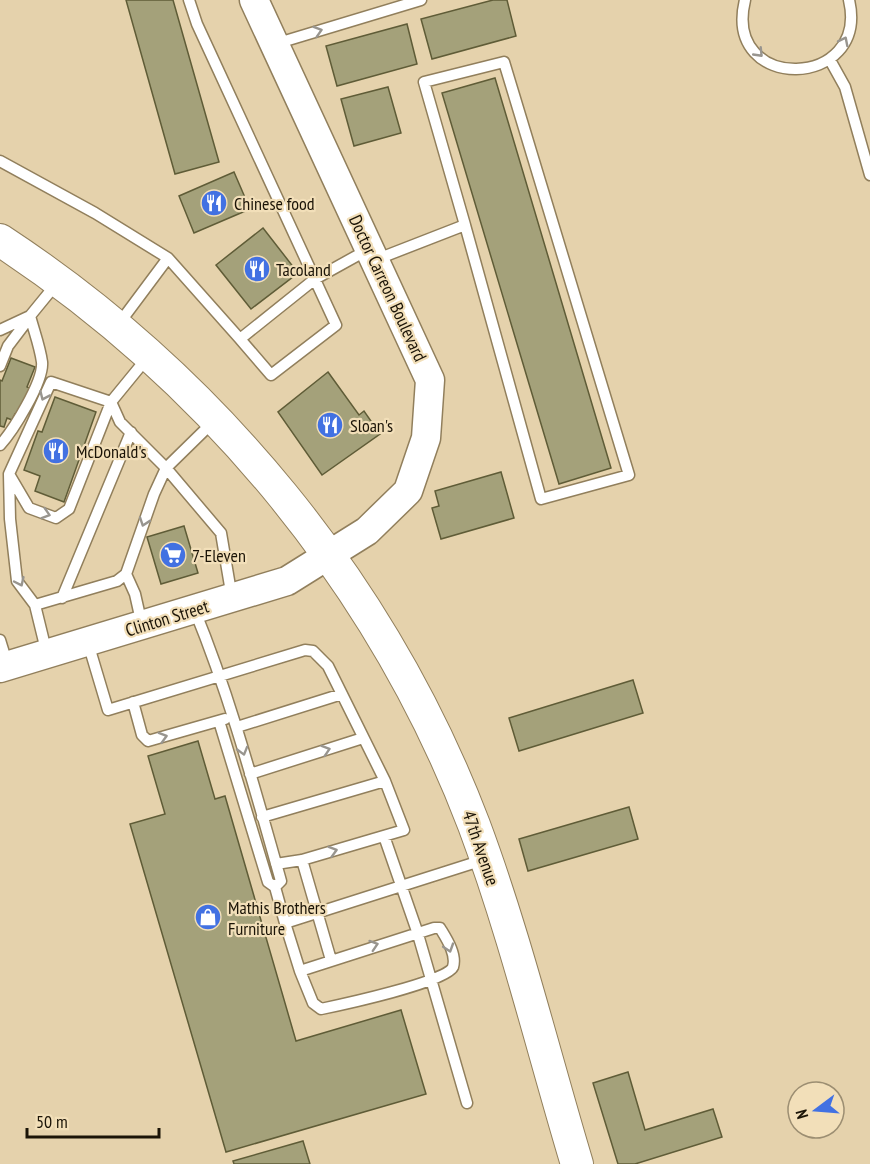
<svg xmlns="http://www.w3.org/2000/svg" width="870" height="1164" font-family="'PT Sans Narrow',sans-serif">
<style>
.building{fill:#a4a17a;stroke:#5f5c37;stroke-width:1.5}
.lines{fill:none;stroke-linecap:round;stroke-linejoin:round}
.lane-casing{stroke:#917f5c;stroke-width:13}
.secondary-casing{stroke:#917f5c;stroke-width:31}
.primary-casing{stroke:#917f5c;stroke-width:34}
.lane{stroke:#fff;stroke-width:10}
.secondary{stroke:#fff;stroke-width:28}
.primary{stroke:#fff;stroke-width:32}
.oneway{stroke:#98958f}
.labels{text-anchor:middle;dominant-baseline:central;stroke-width:4.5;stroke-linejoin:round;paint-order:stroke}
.poi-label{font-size:18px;fill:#1b1407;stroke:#f2dfb9;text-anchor:start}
.street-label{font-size:18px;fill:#1b1407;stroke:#f2dfb9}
</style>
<rect width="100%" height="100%" fill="#e5d2ac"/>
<path class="building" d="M126 0H173L219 162 175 174Z
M493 0H507L516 36 432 59 421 19Z
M407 24 417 64 337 86 326 46Z
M495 78 611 468 559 484 442 93Z
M388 87 401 133 354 146 341 99Z
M234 172 250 209 194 233 179 196Z
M263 228 298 273 251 309 216 265Z
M11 358 35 367 27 387 33 390 17 415 15 414 12 420 7 418 4 427 0 426V380L2 381Z
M328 372 359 415 364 411 380 434 322 475 278 412Z
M55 397 96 412 64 502 35 491 40 476 24 470 38 431 42 432Z
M501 472 514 518 441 539 432 508 439 506 435 491Z
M184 526 198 573 161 584 147 537Z
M633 680 643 713 519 751 509 718Z
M198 741 215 799 225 796 296 1041 401 1010 426 1094 226 1152 130 824 165 814 148 756Z
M629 807 638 839 528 871 519 839Z
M628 1072 645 1130 713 1109 722 1137 635 1164H618L593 1083Z
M303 1141 310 1164H234L233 1161Z"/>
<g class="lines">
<defs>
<path id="lane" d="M189 0 197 24 336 325 271 375 240 339
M745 0C722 94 870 90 849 0
M275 44 421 0
M830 60 845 87 870 175
M0 161 95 213 168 258 240 339 315 279 369 249
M375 260 465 225 424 82 504 62 629 475 541 499 465 225
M118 325 168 258
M0 330 30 316 57 283
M0 366 8 346 30 317
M214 421 166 468 221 533 232 598
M0 445C13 431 44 381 42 362 40 347 34 331 30 316
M9 474 29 508 56 518 69 509 111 402 51 382 9 474 10 519 17 581 35 605 47 654
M126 574 135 594 142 625
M62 598 131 432
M35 605 117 581 126 574 154 494 166 468 120 422 111 402 147 358
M195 611C231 699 255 790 281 881L275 887 268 882 219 721
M0 640 8 666
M88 643 108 710 305 650 313 651 328 666 385 781 404 830 302 860 276 864
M133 702 142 735 148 741 225 719
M237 727 342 694
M250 774 363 738
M262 817 385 781
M384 836 417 931 467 1103
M302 860 331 960
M275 887 285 923
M300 971 313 1003 321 1009C340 1005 447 982 453 967 457 954 446 938 440 928H434L300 971 285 923 483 860"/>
<path id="secondary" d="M0 668 287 581 367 531 408 491 426 438 430 380 254 0"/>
<path id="primary" d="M0 240C213 380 383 586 474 825 515 935 543 1051 577 1164"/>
</defs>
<use href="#lane" class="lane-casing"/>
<use href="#secondary" class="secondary-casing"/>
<use href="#primary" class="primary-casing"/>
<use href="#lane" class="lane"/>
<use href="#secondary" class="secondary"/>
<use href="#primary" class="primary"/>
</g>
<defs><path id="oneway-chevron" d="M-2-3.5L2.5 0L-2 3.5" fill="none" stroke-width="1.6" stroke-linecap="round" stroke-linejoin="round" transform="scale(1.5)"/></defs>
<g class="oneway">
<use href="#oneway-chevron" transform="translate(318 31) rotate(-17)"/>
<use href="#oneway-chevron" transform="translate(844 41) rotate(-63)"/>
<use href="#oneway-chevron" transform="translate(759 53) rotate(46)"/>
<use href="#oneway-chevron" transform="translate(44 396) rotate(114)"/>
<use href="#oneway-chevron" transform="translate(46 514) rotate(17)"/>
<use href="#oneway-chevron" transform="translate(144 522) rotate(109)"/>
<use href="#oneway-chevron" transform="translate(20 582) rotate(65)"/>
<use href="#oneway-chevron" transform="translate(163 737) rotate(-16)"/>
<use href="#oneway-chevron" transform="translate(326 750) rotate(-18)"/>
<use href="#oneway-chevron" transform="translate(243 751) rotate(74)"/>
<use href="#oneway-chevron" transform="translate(333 851) rotate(-16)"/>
<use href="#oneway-chevron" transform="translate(374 945) rotate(-18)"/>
<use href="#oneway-chevron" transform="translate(449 948) rotate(72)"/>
</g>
<defs>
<symbol id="restaurant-disc" viewBox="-11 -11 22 22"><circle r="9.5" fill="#4271e2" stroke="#f2dfb9"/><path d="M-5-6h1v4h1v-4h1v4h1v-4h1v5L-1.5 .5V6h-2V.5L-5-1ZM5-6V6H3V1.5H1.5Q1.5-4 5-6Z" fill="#fff"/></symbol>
<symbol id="supermarket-disc" viewBox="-11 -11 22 22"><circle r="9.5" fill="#4271e2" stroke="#f2dfb9"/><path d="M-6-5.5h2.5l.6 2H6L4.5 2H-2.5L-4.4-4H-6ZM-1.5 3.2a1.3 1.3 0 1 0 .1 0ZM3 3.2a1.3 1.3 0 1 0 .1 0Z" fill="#fff"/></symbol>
<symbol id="shop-disc" viewBox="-11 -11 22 22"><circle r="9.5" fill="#4271e2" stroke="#f2dfb9"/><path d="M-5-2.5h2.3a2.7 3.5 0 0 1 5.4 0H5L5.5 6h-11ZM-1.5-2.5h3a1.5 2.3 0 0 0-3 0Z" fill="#fff"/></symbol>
</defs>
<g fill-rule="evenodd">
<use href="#restaurant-disc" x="199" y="188" width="30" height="30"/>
<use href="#restaurant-disc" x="242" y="254" width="30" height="30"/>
<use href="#restaurant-disc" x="315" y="410" width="30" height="30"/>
<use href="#restaurant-disc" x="41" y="436" width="30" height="30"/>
<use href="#supermarket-disc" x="158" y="540" width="30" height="30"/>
<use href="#shop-disc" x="193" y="902" width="30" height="30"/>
</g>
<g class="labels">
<g class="poi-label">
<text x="234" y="203">Chinese food</text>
<text x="276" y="269">Tacoland</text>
<text x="350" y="425">Sloan's</text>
<text x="76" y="451">McDonald's</text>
<text x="192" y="555">7-Eleven</text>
<text x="228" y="907">Mathis Brothers<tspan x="228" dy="21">Furniture</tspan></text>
</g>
<g class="street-label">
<text transform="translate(388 288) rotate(65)">Doctor Carreon Boulevard</text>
<text transform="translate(167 618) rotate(-17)">Clinton Street</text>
<text transform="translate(481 848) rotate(71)">47th Avenue</text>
</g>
</g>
<g transform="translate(816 1110) rotate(254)"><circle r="28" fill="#f2dfb9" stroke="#9c8e72" stroke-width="1.5"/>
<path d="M0-4.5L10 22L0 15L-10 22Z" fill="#4271e2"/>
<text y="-9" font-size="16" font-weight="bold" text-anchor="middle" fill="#1b1407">N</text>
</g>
<path d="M27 1128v9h132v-9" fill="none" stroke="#1b1407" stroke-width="3"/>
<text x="36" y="1128" font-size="18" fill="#1b1407" stroke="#f2dfb9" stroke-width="4.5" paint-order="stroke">50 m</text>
</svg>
